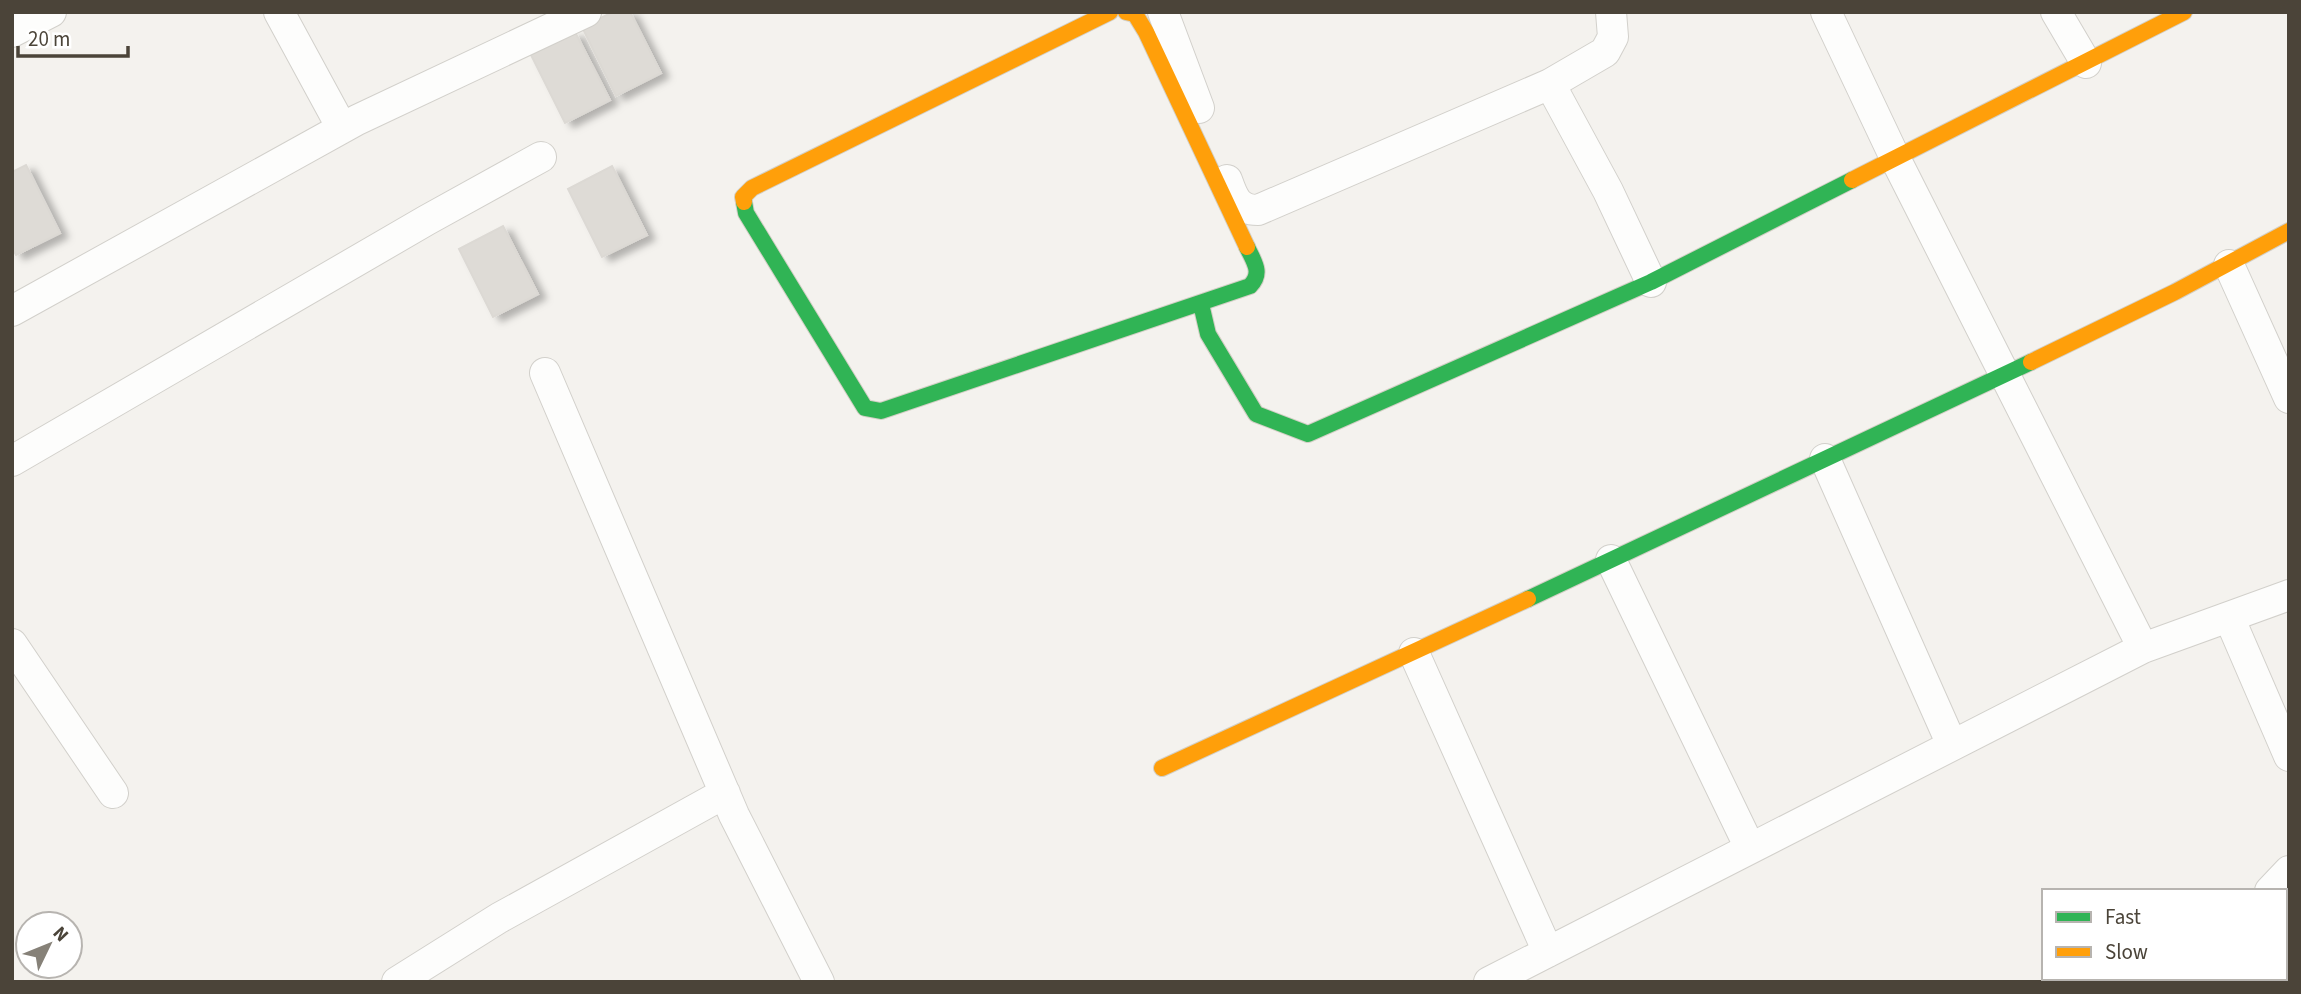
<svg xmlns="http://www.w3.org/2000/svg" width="2301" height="994" font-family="'Source Sans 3',sans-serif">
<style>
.building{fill:#dedbd6;stroke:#dcd9d4;stroke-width:2;filter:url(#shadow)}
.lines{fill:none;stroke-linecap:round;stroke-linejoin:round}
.street-casing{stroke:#d2d0cb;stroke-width:32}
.fast-casing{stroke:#d3cfc5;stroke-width:18}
.slow-casing{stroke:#d3cfc5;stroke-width:18}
.street{stroke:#fdfdfc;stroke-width:30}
.fast{stroke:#30b455;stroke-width:16}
.slow{stroke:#ff9f0a;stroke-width:16}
</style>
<defs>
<filter id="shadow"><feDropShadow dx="8" dy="4.5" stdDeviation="3.5" flood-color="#0004"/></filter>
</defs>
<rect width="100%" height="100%" fill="#f4f2ee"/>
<path class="building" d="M613 12H630L661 73 616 96 582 27Z
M575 32 610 100 565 123 531 55Z
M26 165 60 233 16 255 12 248V172Z
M612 166 647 235 602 257 568 189Z
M503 226 538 294 493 317 459 249Z"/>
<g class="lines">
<defs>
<path id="street" d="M279 12 342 128
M1163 12 1199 108
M1826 12 1896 160 2143 648
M2056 12 2086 63
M12 32 51 12
M1550 84 1608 191 1651 282
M1227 180C1233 197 1237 210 1258 210L1550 84 1605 52 1613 37 1611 12
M2229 265 2289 398
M12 311 357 120 586 12
M545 373 734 815 819 982
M1825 459 1952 745
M12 461 427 220 541 157
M1611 560 1750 848
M2229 617 2289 756
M12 644 113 793
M1414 653 1548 952 2143 648 2289 595
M2270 891 2289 871
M2283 978 2285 982
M397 982 499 918 725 793
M1489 982 1548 952
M2077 982 2084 978"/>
<path id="fast" d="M744 202 746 213 865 408 881 411 1250 286C1263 273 1254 262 1247 247
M1201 304 1208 334 1256 414 1308 434 1651 282 1852 180
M1528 599 2031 362"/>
<path id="slow" d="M1126 12 1135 14 1146 32 1247 247
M1852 180 2184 12
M744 202 743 197 752 188 1110 12
M2031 362 2175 292 2289 231
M1162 768 1528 599"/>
</defs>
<use href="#street" class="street-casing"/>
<use href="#fast" class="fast-casing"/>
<use href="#slow" class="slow-casing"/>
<use href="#street" class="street"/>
<use href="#fast" class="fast"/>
<use href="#slow" class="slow"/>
</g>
<rect width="2301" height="994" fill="none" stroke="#4b4439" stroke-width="28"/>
<rect x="2042" y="889" width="245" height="91" fill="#ffffff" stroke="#b7b4b0" stroke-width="2"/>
<rect x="2056" y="912" width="35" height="10" fill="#30b455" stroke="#b7b4b0" stroke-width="2"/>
<text x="2105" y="924" font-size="21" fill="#4b4439">Fast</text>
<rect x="2056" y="947" width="35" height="10" fill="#ff9f0a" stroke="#b7b4b0" stroke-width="2"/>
<text x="2105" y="959" font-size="21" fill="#4b4439">Slow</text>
<g transform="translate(49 945) rotate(47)"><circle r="33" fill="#ffffff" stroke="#b7b4b0" stroke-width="2"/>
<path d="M0-5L12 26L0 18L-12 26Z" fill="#868178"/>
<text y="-10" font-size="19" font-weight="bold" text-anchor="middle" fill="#4b4439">N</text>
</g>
<path d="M18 46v10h110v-10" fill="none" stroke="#4b4439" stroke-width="3.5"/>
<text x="28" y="46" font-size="21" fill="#4b4439" stroke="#ffffff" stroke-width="5" paint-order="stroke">20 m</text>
</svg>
